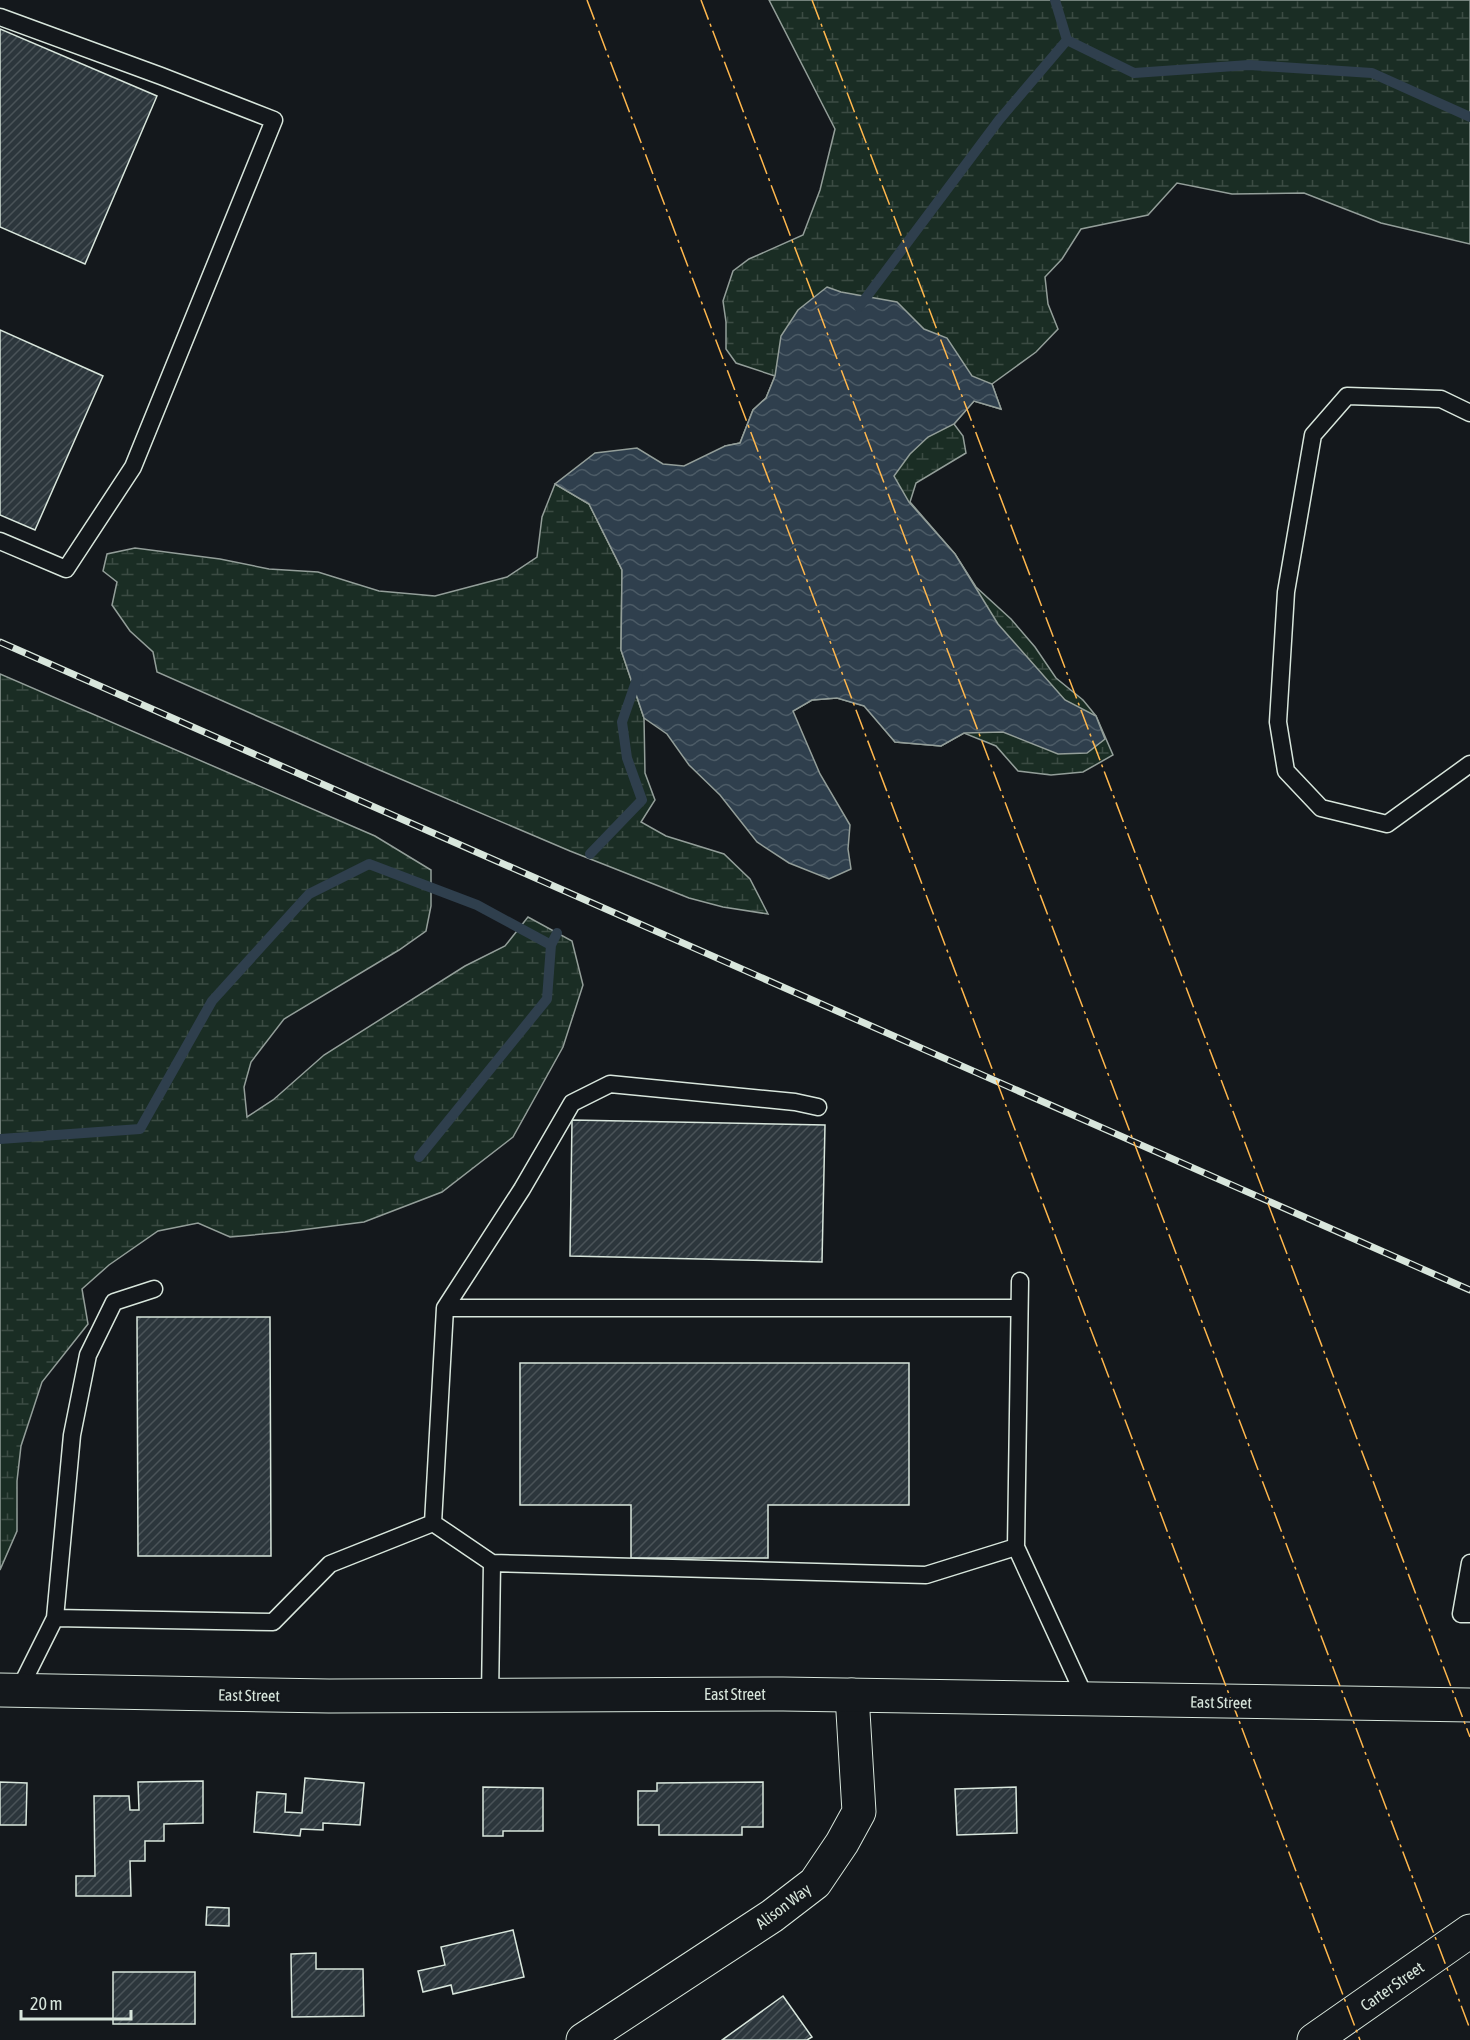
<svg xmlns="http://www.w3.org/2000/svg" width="1470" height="2040" font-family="'Asap Condensed',sans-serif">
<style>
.wetland{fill:url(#wetland-marsh);stroke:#939e99;stroke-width:1.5}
.water{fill:url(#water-waves);stroke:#939e99;stroke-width:1.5}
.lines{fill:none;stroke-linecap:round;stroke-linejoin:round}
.stream{stroke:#2f3f4d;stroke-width:10}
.building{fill:url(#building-hatch);stroke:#d8e6dc;stroke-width:1.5}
.service-casing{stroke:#d8e6dc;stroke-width:19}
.minor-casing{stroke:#d8e6dc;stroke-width:35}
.secondary-casing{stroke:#d8e6dc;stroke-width:35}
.service{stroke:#14181c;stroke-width:16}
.minor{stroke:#14181c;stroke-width:33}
.secondary{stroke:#14181c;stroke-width:33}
.rail-casing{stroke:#d8e6dc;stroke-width:7}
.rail{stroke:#14181c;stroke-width:4.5;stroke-dasharray:14;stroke-linecap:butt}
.power{stroke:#ffb74d;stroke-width:1.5;stroke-dasharray:21 4.5 3 4.5;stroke-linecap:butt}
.labels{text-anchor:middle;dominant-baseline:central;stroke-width:4.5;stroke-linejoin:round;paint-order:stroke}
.street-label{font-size:16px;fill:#d8e6dc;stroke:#14181c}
</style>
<defs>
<pattern id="wetland-marsh" width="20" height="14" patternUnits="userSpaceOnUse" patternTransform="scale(1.5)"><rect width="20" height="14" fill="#1a2d24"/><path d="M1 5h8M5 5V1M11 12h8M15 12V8" fill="none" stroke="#3b4b43"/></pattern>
<pattern id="water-waves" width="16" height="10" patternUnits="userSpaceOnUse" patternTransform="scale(1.5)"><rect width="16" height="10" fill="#2f3f4d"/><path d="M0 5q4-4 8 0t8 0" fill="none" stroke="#4c5b66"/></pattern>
<pattern id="building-hatch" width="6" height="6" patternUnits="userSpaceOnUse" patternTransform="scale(1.5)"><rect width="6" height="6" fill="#2c363c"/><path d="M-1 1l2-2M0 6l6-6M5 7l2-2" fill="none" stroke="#4a5358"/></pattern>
</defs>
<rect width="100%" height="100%" fill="#14181c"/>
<path class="wetland" d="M769 0H1470V244L1381 223 1304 193 1232 194 1177 183 1148 215 1081 229 1062 259 1045 277 1048 304 1058 329 1036 352 992 384 1001 409 974 401 954 424 963 436 966 453 916 483 910 502 955 554 976 587 1011 619 1035 647 1056 678 1083 700 1096 716 1113 755 1083 772 1051 775 1018 771 996 746 964 733 941 746 895 742 865 706 837 698 812 700 793 711 725 446 740 443 753 410 766 398 775 376 736 363 726 349V322L723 301 733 271 749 259 803 235 820 190 835 129Z
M555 484 589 504 622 570 621 650 644 718 645 773 655 800 641 822 666 836 724 854 750 879 768 914 723 907 689 898 570 851 370 766 157 672 153 652 130 631 112 605 117 582 103 571 107 554 135 548 220 559 269 569 318 572 379 591 435 596 507 577 537 557 542 517Z
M0 674 375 836 431 870V906L426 931 399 950 284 1019 251 1062 244 1087 247 1117 273 1100 324 1055 465 966 505 946 528 917 572 941 583 985 563 1047 513 1137 442 1192 364 1222 285 1232 230 1237 198 1223 158 1231 109 1265 82 1289 88 1324 42 1382 21 1446 17 1481V1531L0 1570Z"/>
<path class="water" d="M827 287 841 292 897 302 924 329 947 338 972 376 992 384 1001 409 974 401 954 424 928 437 910 454 894 476 909 502 955 554 998 624 1065 700 1096 716 1105 739 1087 753 1058 754 1003 732 964 733 941 746 895 742 864 706 837 698 812 700 793 711 820 774 850 825 848 849 851 869 829 879 789 863 757 842 720 795 689 765 667 734 644 718 621 650 622 570 589 504 555 484 595 453 637 448 663 464 684 466 725 446 740 443 753 410 766 398 775 376 781 336 798 310Z"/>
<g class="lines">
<path class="stream" d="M1055 0 1067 40 1134 73 1249 65 1372 73 1470 117
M859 307 999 120 1067 40
M590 854 642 800 627 758 622 722 638 676
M0 1139 140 1129 212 1001 309 894 369 864 477 905 551 945
M419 1157 547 999 551 945 557 933"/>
</g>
<path class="building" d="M0 29 157 96 85 264 0 227Z
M0 330 103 376 35 530 0 515Z
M572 1120 825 1125 822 1262 570 1256Z
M137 1317H270L271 1556H138Z
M520 1363H909V1505H768V1558H631V1505H520Z
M305 1778 364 1783 360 1825 323 1823V1830L301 1829 300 1836 254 1832 257 1792 286 1794 285 1812 302 1813Z
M203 1781V1823L164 1824V1841H145V1861H130L131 1896H76V1876H95L94 1796H129L130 1810H139L138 1782Z
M0 1782 27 1783 26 1825H0Z
M763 1782V1827H742V1835H659V1825H638V1791H657V1783Z
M483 1787 543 1788V1831H503V1836H483Z
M1016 1787 1017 1833 957 1835 955 1789Z
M207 1907 229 1908V1926L206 1925Z
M513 1930 524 1977 453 1994 451 1985 423 1992 418 1971 445 1965 441 1947Z
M316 1953V1969H363L364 2016 292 2017 291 1954Z
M113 1972H195V2024H113Z
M783 1996 812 2037 807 2040H722Z"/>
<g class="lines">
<defs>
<path id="service" d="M0 17 161 76 274 120 133 467 66 569 0 541
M1470 413 1441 399 1347 396 1313 435 1286 592 1278 722 1286 771 1321 808 1387 824 1470 764
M445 1308 522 1189 572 1103 610 1084 795 1102 818 1107
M1016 1547 1020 1281
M492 1563 433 1523 445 1308H1019
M1470 1563 1461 1614H1470
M55 1618 72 1435 88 1355 114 1302 154 1289
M19 1690 55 1618 273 1622 330 1564 433 1523
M490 1696 492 1563 926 1575 1016 1547 1086 1699"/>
<path id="minor" d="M583 2040 772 1916 815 1883 842 1843 859 1812 852 1695
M1314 2040 1470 1931"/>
<path id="secondary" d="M0 1690 329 1696 783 1694 1470 1705"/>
</defs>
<use href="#service" class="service-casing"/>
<use href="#minor" class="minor-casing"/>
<use href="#secondary" class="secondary-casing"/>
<use href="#service" class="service"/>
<use href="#minor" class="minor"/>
<use href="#secondary" class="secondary"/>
<defs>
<path id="rail" d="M0 642 1470 1290"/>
</defs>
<use href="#rail" class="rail-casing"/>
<use href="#rail" class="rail"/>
<path class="power" d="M587 0 1360 2040
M701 0 1470 2029
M812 0 1470 1737"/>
</g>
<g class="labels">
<g class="street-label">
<text x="735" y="1694">East Street</text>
<text transform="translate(249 1695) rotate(1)">East Street</text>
<text transform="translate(1221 1702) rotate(1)">East Street</text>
<text transform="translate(783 1906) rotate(-37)">Alison Way</text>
<text transform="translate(1392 1986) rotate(-35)">Carter Street</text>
</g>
</g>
<path d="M21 2010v9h110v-9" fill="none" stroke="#d8e6dc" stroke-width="3"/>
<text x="30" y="2010" font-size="18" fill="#d8e6dc" stroke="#14181c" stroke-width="4.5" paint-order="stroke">20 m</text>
</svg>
